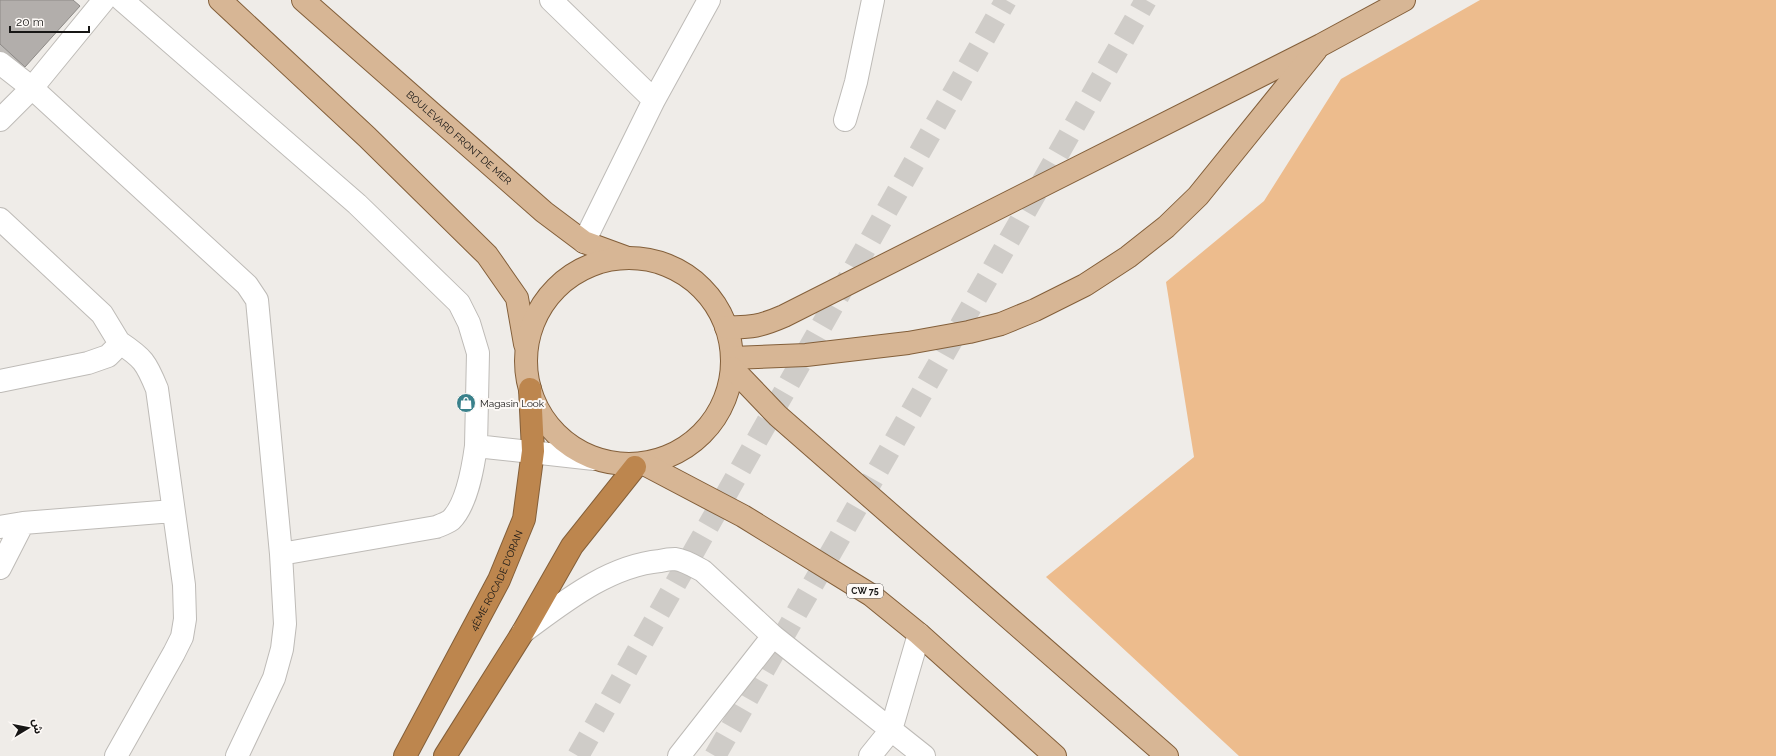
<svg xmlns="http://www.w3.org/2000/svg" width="1776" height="756" font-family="Raleway,'Noto Sans Arabic',sans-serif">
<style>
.green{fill:#edbc8d}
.shadow{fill:#0003}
.building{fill:#b2aeab;stroke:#8d8a87}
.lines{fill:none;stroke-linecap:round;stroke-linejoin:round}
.highway-tunnel{stroke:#cfccc8;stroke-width:22;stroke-dasharray:22 11;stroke-linecap:butt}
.minor-casing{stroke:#bebbb7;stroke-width:24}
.major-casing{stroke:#835f3a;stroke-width:24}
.highway-casing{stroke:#835f3a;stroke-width:24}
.minor{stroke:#fff;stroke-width:22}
.major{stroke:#d7b695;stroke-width:22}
.highway{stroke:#bd864e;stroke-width:22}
.labels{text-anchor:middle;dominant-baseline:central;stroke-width:4;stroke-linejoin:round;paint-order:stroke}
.shield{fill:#fdf9f6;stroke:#5c5a58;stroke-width:1}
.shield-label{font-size:9px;font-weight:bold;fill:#171615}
.street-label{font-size:10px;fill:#171615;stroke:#fdf9f6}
.poi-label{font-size:10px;fill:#171615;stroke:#fdf9f6;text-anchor:start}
</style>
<rect width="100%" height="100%" fill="#efece8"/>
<path class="green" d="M1480 0H1776V756H1239L1046 577 1194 457 1166 282 1264 201 1341 79Z"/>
<path class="shadow" d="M0 0H71L25 66 14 77 0 65Z"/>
<path class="building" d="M0 0H73L80 6 25 67 0 44Z"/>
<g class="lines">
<path class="highway-tunnel" d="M578 756 1006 0
M715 756 1146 0"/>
<defs>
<path id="minor" d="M122 0 357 204 459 303 469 323 478 353 476 446 594 459
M551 0 654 100
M0 63 32 88 247 285 257 300 281 554 285 624 282 649 274 678 237 756
M0 120 32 88 104 0
M845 120 856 82 873 0
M0 219 102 314 119 342 115 349 108 356 88 363 0 381
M584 242 654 100 709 0
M0 527 23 523 173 511
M281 554 436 527C441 525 447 523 451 520 467 504 473 468 476 446
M0 568 23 523
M523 632C564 602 608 566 660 561 664 560 670 559 675 559 684 560 694 566 703 571L773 636 924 756
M116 756 174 653 182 637 185 619 184 585 157 389C146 362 143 358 119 342
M679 756 773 636
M870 756 891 730 919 634"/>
<g id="major">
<path d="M220 0 367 137 487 255 517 298 525 344"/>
<path id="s1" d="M303 0 544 212 584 242 625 257"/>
<circle cx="629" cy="361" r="103"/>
<path d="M726 327C751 328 761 326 784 316L1321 45 1404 0"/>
<path d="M732 358 806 355 908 343 969 332 1001 324 1035 310 1085 285 1128 257 1166 227 1198 196 1316 50"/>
<path d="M732 368 778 416 1167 756"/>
<path d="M646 465 743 516 871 595 919 634 1055 756"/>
</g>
<g id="highway">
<path id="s2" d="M405 756 499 580 524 519 533 451 530 389"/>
<path d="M445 756 523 632 572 546 635 467"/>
</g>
</defs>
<use href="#minor" class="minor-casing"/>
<use href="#major" class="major-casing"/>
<use href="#highway" class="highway-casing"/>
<use href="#minor" class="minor"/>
<use href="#major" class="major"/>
<use href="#highway" class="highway"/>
</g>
<defs>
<symbol id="shop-disc" viewBox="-11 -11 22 22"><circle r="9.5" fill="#3a818b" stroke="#fdf9f6"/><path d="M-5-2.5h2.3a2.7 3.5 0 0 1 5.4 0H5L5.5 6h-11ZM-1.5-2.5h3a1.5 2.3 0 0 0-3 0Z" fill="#fff"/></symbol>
</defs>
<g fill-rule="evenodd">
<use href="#shop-disc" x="455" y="392" width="22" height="22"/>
</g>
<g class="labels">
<rect class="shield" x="847" y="584" width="36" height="14" rx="3"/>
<g class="shield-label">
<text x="865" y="591">CW 75</text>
</g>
<g class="street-label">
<text stroke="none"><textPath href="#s1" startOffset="208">BOULEVARD FRONT DE MER</textPath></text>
<text stroke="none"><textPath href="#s2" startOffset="198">4ÈME ROCADE D'ORAN</textPath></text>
</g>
<g class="poi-label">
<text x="480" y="403">Magasin Look</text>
</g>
</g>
<g transform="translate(28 728) rotate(80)" stroke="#fdf9f6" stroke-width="3" paint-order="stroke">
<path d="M0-3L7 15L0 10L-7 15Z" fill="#171615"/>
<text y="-6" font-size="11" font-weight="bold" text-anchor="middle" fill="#171615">ش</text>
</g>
<path d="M10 26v6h79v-6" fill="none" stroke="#171615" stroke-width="2"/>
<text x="16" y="26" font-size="12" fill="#171615" stroke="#fdf9f6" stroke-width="3" paint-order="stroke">20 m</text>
</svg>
